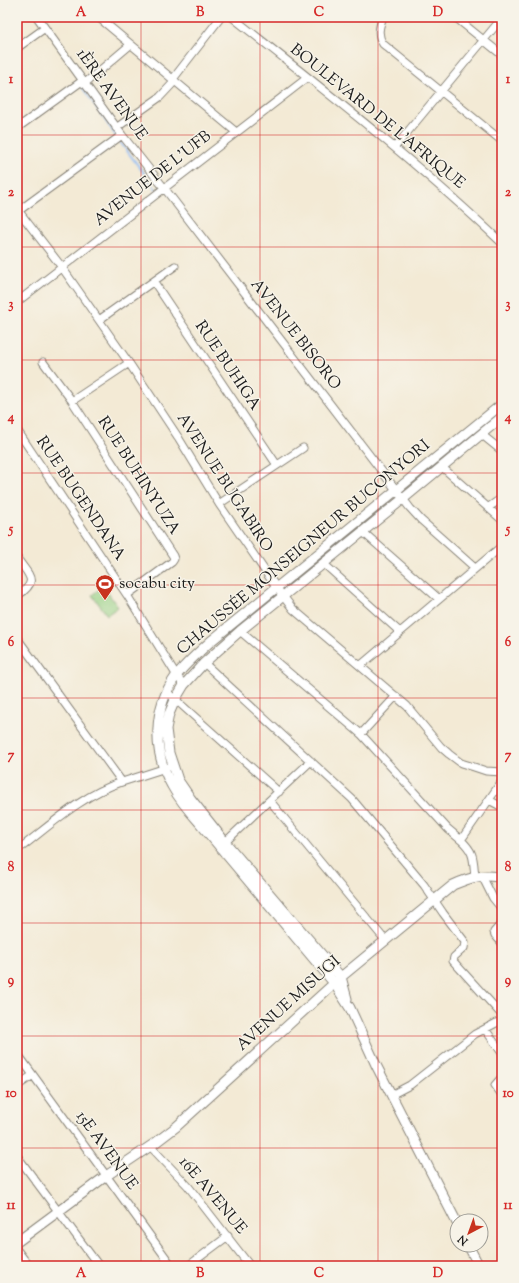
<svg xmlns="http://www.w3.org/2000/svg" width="519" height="1283" font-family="'Sorts Mill Goudy',serif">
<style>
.green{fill:#96d084;stroke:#597650}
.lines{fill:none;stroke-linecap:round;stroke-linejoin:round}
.stream{stroke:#8abaf6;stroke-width:2}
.minor-casing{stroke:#888378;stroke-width:9}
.tertiary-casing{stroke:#888378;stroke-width:11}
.minor{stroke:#fff;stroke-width:7}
.tertiary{stroke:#fff;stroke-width:9}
.grid{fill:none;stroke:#d62828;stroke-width:1;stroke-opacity:0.55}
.labels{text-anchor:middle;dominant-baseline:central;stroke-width:3;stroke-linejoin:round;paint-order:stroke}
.street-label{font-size:16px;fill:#1c1c1c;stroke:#f7f3e8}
.poi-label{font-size:16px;fill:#1c1c1c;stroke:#f7f3e8;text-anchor:start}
.neatline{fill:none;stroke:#d62828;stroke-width:1.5}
.grid-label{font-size:13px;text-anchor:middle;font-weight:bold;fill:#d62828}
</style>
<rect width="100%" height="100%" fill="#f7f3e8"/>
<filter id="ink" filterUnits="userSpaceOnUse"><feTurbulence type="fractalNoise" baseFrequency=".025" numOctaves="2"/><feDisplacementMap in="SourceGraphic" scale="8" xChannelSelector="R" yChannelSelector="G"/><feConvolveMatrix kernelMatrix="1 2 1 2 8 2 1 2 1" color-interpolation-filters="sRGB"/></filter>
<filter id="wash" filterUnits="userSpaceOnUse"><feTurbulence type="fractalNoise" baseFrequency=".012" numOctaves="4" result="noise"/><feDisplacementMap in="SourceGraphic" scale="16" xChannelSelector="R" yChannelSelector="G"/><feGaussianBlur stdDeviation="0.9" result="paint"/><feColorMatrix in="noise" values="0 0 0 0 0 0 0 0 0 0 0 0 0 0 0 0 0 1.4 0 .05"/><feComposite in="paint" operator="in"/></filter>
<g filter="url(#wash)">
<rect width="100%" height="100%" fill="#f3ead5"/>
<path class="green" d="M103 586 118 607 107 615 92 595Z"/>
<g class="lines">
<path class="stream" d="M82 85V87L121 143 156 189"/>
</g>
</g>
<g filter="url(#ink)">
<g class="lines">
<defs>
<path id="minor" d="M37 17 122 135 165 189 410 508 421 520 475 568
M98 17 236 132
M232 17C324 90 417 162 502 243
M383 17C379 27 377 35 383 44L502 141
M455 17 502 55
M17 48 45 28
M173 79 221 17
M84 84 130 45
M17 128 82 81
M116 128 160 97 175 81
M395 147 502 18
M17 209 61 266 129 363 178 437 219 504 276 587 293 609 407 706 441 747 449 754 461 763 474 767 486 771 502 772
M17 212 122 135
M154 282 277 465
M17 302 307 78
M99 320 175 266
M43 362 72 401 173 556 174 559 172 562 127 595
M72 401 129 363
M17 430 127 595 177 676 184 685
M481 434 502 451
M442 467 502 520
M219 504 303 448
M489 507 502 498
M363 532 439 599
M17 558C29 576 40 581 17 596
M323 563 400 632
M240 631 361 734 448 829 461 840
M17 638 122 782 172 766
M204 663 352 799 424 885 443 913 465 942 464 948 454 957 453 961 502 1015
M360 666 502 546
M167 692 279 792
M361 734 396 696
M489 800 502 807
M270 801 385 940
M23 846C54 822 84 794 122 782
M221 846 311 761
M482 876 493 898 502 909
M475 877C473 859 475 853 461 840L502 781
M502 923 494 932 495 935 502 943
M485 1029 502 1053
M17 1053 172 1266
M502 1077 495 1085 502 1095
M17 1086 33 1075
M391 1095 410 1085 475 1034 502 1020
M150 1146 188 1186 250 1266
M17 1156 99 1266
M17 1250 29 1266
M188 1266 228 1236"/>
<path id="tertiary" d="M347 999 341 977 225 842 191 799 178 780 169 753 166 729 169 714 175 700 184 685 204 663 240 631 403 499 502 417
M457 1223 376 1065 350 1008 334 983 199 822C189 811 179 799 172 786 152 751 153 708 176 676 186 663 199 652 211 641L502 404
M17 1242 106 1176 155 1143 176 1127 341 977 453 885C469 878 484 873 502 878
M468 1245 479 1266"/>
</defs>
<use href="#minor" class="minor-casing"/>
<use href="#tertiary" class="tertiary-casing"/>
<use href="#minor" class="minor"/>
<use href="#tertiary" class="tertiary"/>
</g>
</g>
<path class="grid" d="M141 17V1266M260 17V1266M378 17V1266M17 135H502M17 247H502M17 360H502M17 473H502M17 585H502M17 698H502M17 810H502M17 923H502M17 1036H502M17 1148H502"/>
<defs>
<symbol id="stadium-pin" viewBox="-11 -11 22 30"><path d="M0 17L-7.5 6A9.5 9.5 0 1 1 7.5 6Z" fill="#c8321e" stroke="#f7f3e8"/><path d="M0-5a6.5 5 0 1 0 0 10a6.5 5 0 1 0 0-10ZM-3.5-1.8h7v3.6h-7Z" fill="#fff"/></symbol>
</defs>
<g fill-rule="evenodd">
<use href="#stadium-pin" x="94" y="573" width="22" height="30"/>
</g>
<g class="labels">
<g class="street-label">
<text transform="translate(111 95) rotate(54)">1ÈRE AVENUE</text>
<text transform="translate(377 117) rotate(39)">BOULEVARD DE L'AFRIQUE</text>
<text transform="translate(153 179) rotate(-38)">AVENUE DE L'UFB</text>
<text transform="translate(295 335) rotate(52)">AVENUE BISORO</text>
<text transform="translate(227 366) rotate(56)">RUE BUHIGA</text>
<text transform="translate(138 476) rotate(57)">RUE BUHINYUZA</text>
<text transform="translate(224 483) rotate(57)">AVENUE BUGABIRO</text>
<text transform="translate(80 499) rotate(56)">RUE BUGENDANA</text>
<text transform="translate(304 548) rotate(-40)">CHAUSSÉE MONSEIGNEUR BUCONYORI</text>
<text transform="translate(289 1004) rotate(-42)">AVENUE MISUGI</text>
<text transform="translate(106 1151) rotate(54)">15E AVENUE</text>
<text transform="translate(212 1196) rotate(50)">16E AVENUE</text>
</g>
<g class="poi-label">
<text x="119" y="584">socabu city</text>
</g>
</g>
<rect width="519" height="1283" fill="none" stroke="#f7f3e8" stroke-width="44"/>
<g transform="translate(469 1233) rotate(221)"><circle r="19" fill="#f7f3e8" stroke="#9f9d96"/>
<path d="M0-3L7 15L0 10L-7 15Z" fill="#c8321e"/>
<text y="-6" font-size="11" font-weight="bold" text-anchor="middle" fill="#1c1c1c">N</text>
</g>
<rect x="22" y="22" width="475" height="1239" class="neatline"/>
<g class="grid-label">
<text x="81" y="16">A</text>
<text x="200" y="16">B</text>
<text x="319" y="16">C</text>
<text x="438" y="16">D</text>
<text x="11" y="83">1</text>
<text x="508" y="83">1</text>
<text x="11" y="196">2</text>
<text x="508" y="196">2</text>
<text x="11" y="308">3</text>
<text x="508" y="308">3</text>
<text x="11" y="421">4</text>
<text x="508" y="421">4</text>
<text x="11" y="533">5</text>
<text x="508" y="533">5</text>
<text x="11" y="646">6</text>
<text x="508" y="646">6</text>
<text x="11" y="759">7</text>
<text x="508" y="759">7</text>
<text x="11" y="871">8</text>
<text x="508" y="871">8</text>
<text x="11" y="984">9</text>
<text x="508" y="984">9</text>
<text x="11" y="1097">10</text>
<text x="508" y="1097">10</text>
<text x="11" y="1209">11</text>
<text x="508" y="1209">11</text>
<text x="81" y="1277">A</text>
<text x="200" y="1277">B</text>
<text x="319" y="1277">C</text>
<text x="438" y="1277">D</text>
</g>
</svg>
